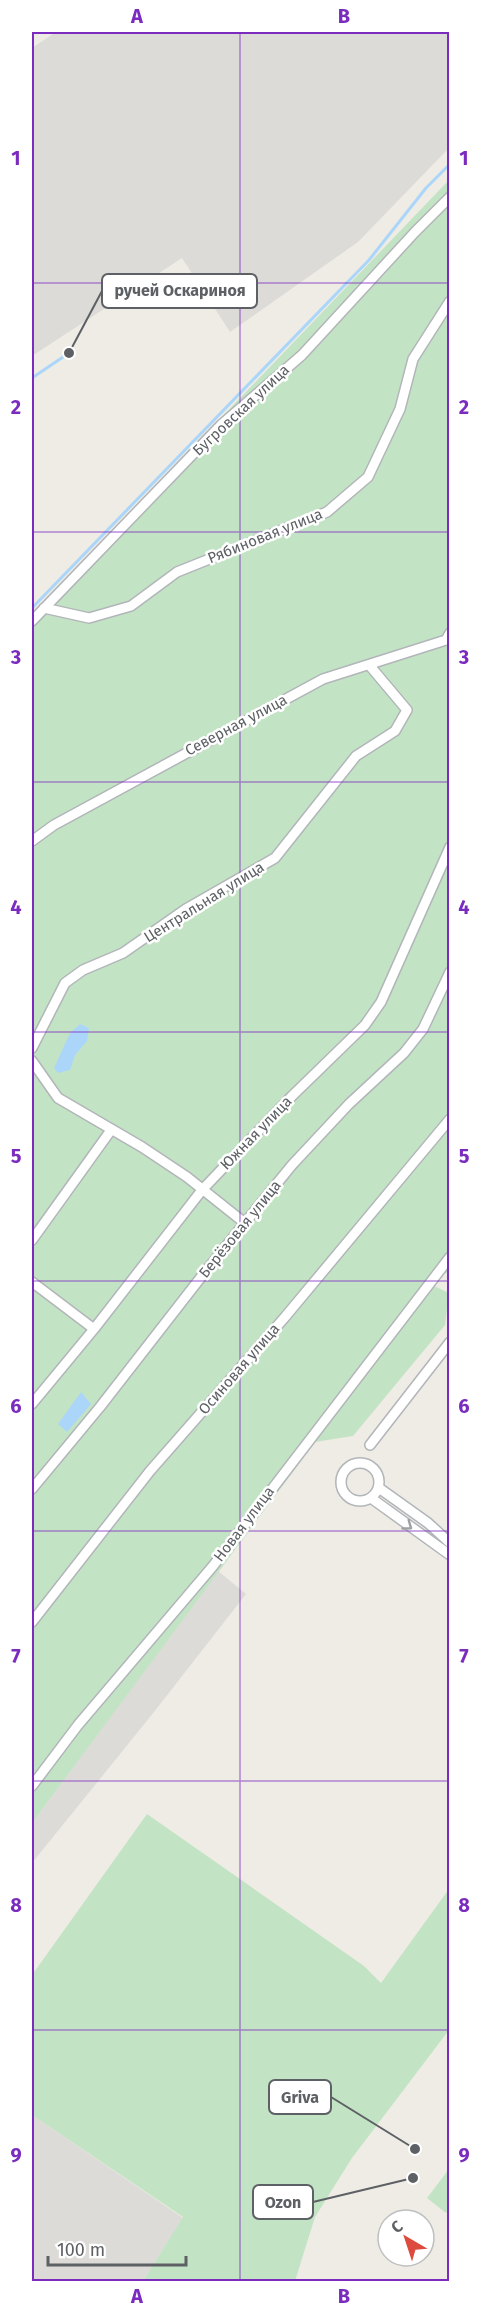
<svg xmlns="http://www.w3.org/2000/svg" width="481" height="2313" font-family="'Fira Sans',sans-serif">
<style>
.industrial{fill:#dddbd7}
.green{fill:#c3e4c4}
.water{fill:#abd6f9}
.lines{fill:none;stroke-linecap:round;stroke-linejoin:round}
.stream{stroke:#abd6f9;stroke-width:3}
.minor-casing{stroke:#b2b5b9;stroke-width:12}
.minor{stroke:#fff;stroke-width:9}
.oneway{stroke:#9ea0a2}
.grid{fill:none;stroke:#7b2cbf;stroke-width:1.5;stroke-opacity:0.55}
.labels{text-anchor:middle;dominant-baseline:central;stroke-width:5;stroke-linejoin:round;paint-order:stroke}
.street-label{font-size:15px;fill:#5d6064;stroke:#fff}
.leader{fill:none;stroke:#5d6064;stroke-width:2}
.callout-dot{fill:#5d6064;stroke:#fff;stroke-width:2}
.callout{fill:#fff;stroke:#5d6064;stroke-width:2}
.callout-label{font-size:16px;text-anchor:middle;font-weight:bold;fill:#5d6064}
.neatline{fill:none;stroke:#7b2cbf;stroke-width:2}
.grid-label{font-size:20px;text-anchor:middle;font-weight:bold;fill:#7b2cbf}
</style>
<rect width="100%" height="100%" fill="#eeece5"/>
<path class="industrial" d="M56 32H449V148L358 242 230 332 182 258 32 356V48Z
M218 1571 246 1594 154 1712 32 1863V1823Z
M32 2115 183 2218 143 2281H32Z"/>
<path class="green" d="M449 180 450 1273H445L434 1286 449 1293 445 1325 353 1436 315 1442 32 1823V615Z
M147 1814 364 1966 381 1983 449 1889V2030L352 2158 315 2217 295 2281H143L183 2217 32 2115V1975Z
M449 2169V2208L446 2213 427 2198Z"/>
<path class="water" d="M80 1024 89 1028 87 1041 75 1055 70 1070 58 1073 54 1068 70 1033Z
M81 1392 91 1404 67 1432 58 1424Z"/>
<g class="lines">
<path class="stream" d="M32 378 69 353
M32 608 369 260 426 188 450 164"/>
<defs>
<path id="minor" d="M44 608 89 618 131 606 177 572 327 512 368 477 400 409 413 359 450 301
M32 621 221 425 302 355 415 232 450 197
M32 841 54 825 323 679 446 640 450 633
M32 1048 65 983 83 970 123 953 186 909 275 858 356 756 395 731 407 710 370 666
M32 1061 58 1098 142 1147 187 1177 246 1224
M32 1240 111 1130
M32 1282 94 1329
M32 1404 94 1329 202 1190 291 1097 365 1025 381 1002 450 847
M370 1445 450 1342
M341 1482a19 19 0 1 1 38 0a19 19 0 1 1-38 0Z
M379 1488 428 1523 450 1543
M32 1489 100 1407 205 1272 292 1165 349 1104 404 1053 423 1029 450 972
M371 1498 450 1555
M32 1622 150 1471 285 1317 450 1119
M32 1786 78 1725 213 1566 450 1257"/>
</defs>
<use href="#minor" class="minor-casing"/>
<use href="#minor" class="minor"/>
</g>
<defs><path id="oneway-chevron" d="M-2-3.5L2.5 0L-2 3.5" fill="none" stroke-width="1.6" stroke-linecap="round" stroke-linejoin="round" transform="scale(1.5)"/></defs>
<use class="oneway" href="#oneway-chevron" transform="translate(408 1526) rotate(36)"/>
<path class="grid" d="M240 32V2282M32 283H450M32 532H450M32 782H450M32 1032H450M32 1281H450M32 1531H450M32 1781H450M32 2030H450"/>
<g class="labels">
<g class="street-label">
<text transform="translate(241 410) rotate(-43)">Бугровская улица</text>
<text transform="translate(265 536) rotate(-22)">Рябиновая улица</text>
<text transform="translate(236 725) rotate(-28)">Северная улица</text>
<text transform="translate(204 902) rotate(-32)">Центральная улица</text>
<text transform="translate(256 1133) rotate(-46)">Южная улица</text>
<text transform="translate(240 1229) rotate(-51)">Берёзовая улица</text>
<text transform="translate(239 1369) rotate(-49)">Осиновая улица</text>
<text transform="translate(244 1524) rotate(-53)">Новая улица</text>
</g>
</g>
<path class="leader" d="M69 353L102 291M415 2149L331 2097M413 2178L313 2202"/>
<g class="callout-dot">
<circle cx="69" cy="353" r="6"/>
<circle cx="415" cy="2149" r="6"/>
<circle cx="413" cy="2178" r="6"/>
</g>
<g class="callout">
<rect x="102" y="274" width="155" height="34" rx="6"/>
<rect x="269" y="2080" width="62" height="34" rx="6"/>
<rect x="253" y="2185" width="60" height="34" rx="6"/>
</g>
<g class="callout-label">
<text x="180" y="296">ручей Оскариноя</text>
<text x="300" y="2103">Griva</text>
<text x="283" y="2208">Ozon</text>
</g>
<rect width="481" height="2313" fill="none" stroke="#ffffff" stroke-width="66"/>
<g transform="translate(406 2238) rotate(321)"><circle r="28" fill="#ffffff" stroke="#bebfc1" stroke-width="1.5"/>
<path d="M0-4.5L10 22L0 15L-10 22Z" fill="#dc4b3d"/>
<text y="-9" font-size="16" font-weight="bold" text-anchor="middle" fill="#5d6064">С</text>
</g>
<path d="M48 2256v9h138v-9" fill="none" stroke="#5d6064" stroke-width="3"/>
<text x="57" y="2256" font-size="18" fill="#5d6064" stroke="#ffffff" stroke-width="4.5" paint-order="stroke">100 m</text>
<rect x="33" y="33" width="415" height="2247" class="neatline"/>
<g class="grid-label">
<text x="137" y="23">A</text>
<text x="344" y="23">B</text>
<text x="16" y="165">1</text>
<text x="464" y="165">1</text>
<text x="16" y="414">2</text>
<text x="464" y="414">2</text>
<text x="16" y="664">3</text>
<text x="464" y="664">3</text>
<text x="16" y="914">4</text>
<text x="464" y="914">4</text>
<text x="16" y="1163">5</text>
<text x="464" y="1163">5</text>
<text x="16" y="1413">6</text>
<text x="464" y="1413">6</text>
<text x="16" y="1663">7</text>
<text x="464" y="1663">7</text>
<text x="16" y="1912">8</text>
<text x="464" y="1912">8</text>
<text x="16" y="2162">9</text>
<text x="464" y="2162">9</text>
<text x="137" y="2303">A</text>
<text x="344" y="2303">B</text>
</g>
</svg>
